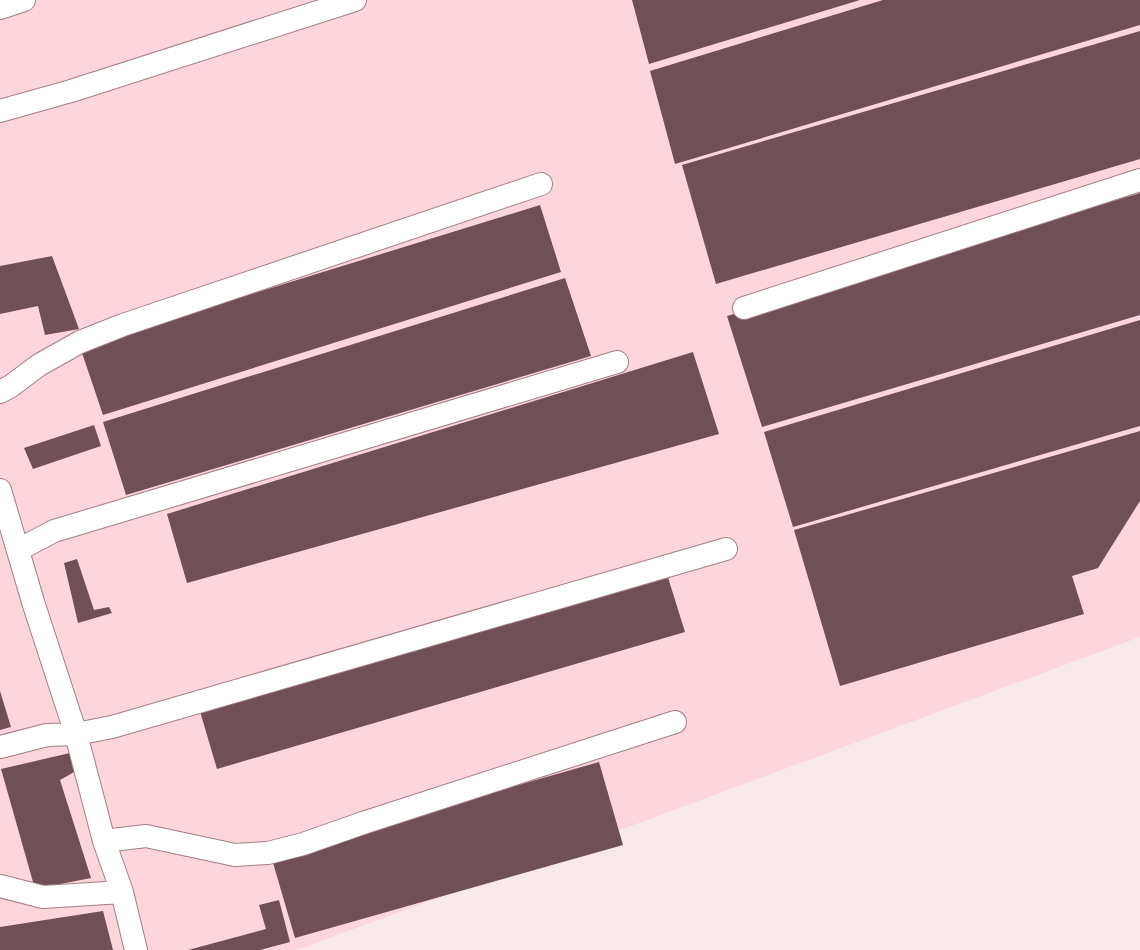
<svg xmlns="http://www.w3.org/2000/svg" width="1140" height="950" font-family="Inter,sans-serif">
<style>
.built{fill:#fdd5dd}
.building{fill:#714f56}
.lines{fill:none;stroke-linecap:round;stroke-linejoin:round}
.minor-casing{stroke:#a37d85;stroke-width:24}
.minor{stroke:#fff;stroke-width:22}
</style>
<rect width="100%" height="100%" fill="#fae9ec"/>
<path class="built" d="M0 0H1140V637L297 950H0Z"/>
<path class="building" d="M632 0H860L649 64Z
M883 0H1140V25L675 164 650 71Z
M1140 31V159L716 284 682 165Z
M1140 193V315L762 427 727 316Z
M540 205 561 272 103 415 80 347Z
M52 256 79 329 45 335 38 306 0 314V266Z
M565 278 591 356 126 495 103 422Z
M1140 320V426L793 527 764 432Z
M693 352 719 434 187 583 167 514Z
M94 425 101 446 33 469 24 448Z
M1140 431V501L1098 568 1072 576 1084 614 840 686 794 530Z
M77 559 94 610 109 607 112 613 78 623 64 563Z
M666 571 685 632 217 769 199 708Z
M0 691 11 727 0 730Z
M70 753 76 771 60 780 91 878 35 889 1 769Z
M599 762 623 845 295 938 271 856Z
M279 900 290 942 260 950H188L266 929 259 905Z
M103 911 113 950H0V927Z"/>
<g class="lines">
<defs>
<path id="minor" d="M0 8 24 0
M0 111 71 91 355 0
M744 308 1140 180
M0 392 11 386 39 365 80 342 123 325 541 184
M0 490 34 605 76 734 104 841 122 892 136 950
M18 550 54 531 617 362
M0 747 47 735 76 734 112 727 726 549
M104 841 146 836 235 855 268 853 303 844 363 823 675 722
M0 886 43 897 122 892"/>
</defs>
<use href="#minor" class="minor-casing"/>
<use href="#minor" class="minor"/>
</g>
</svg>
